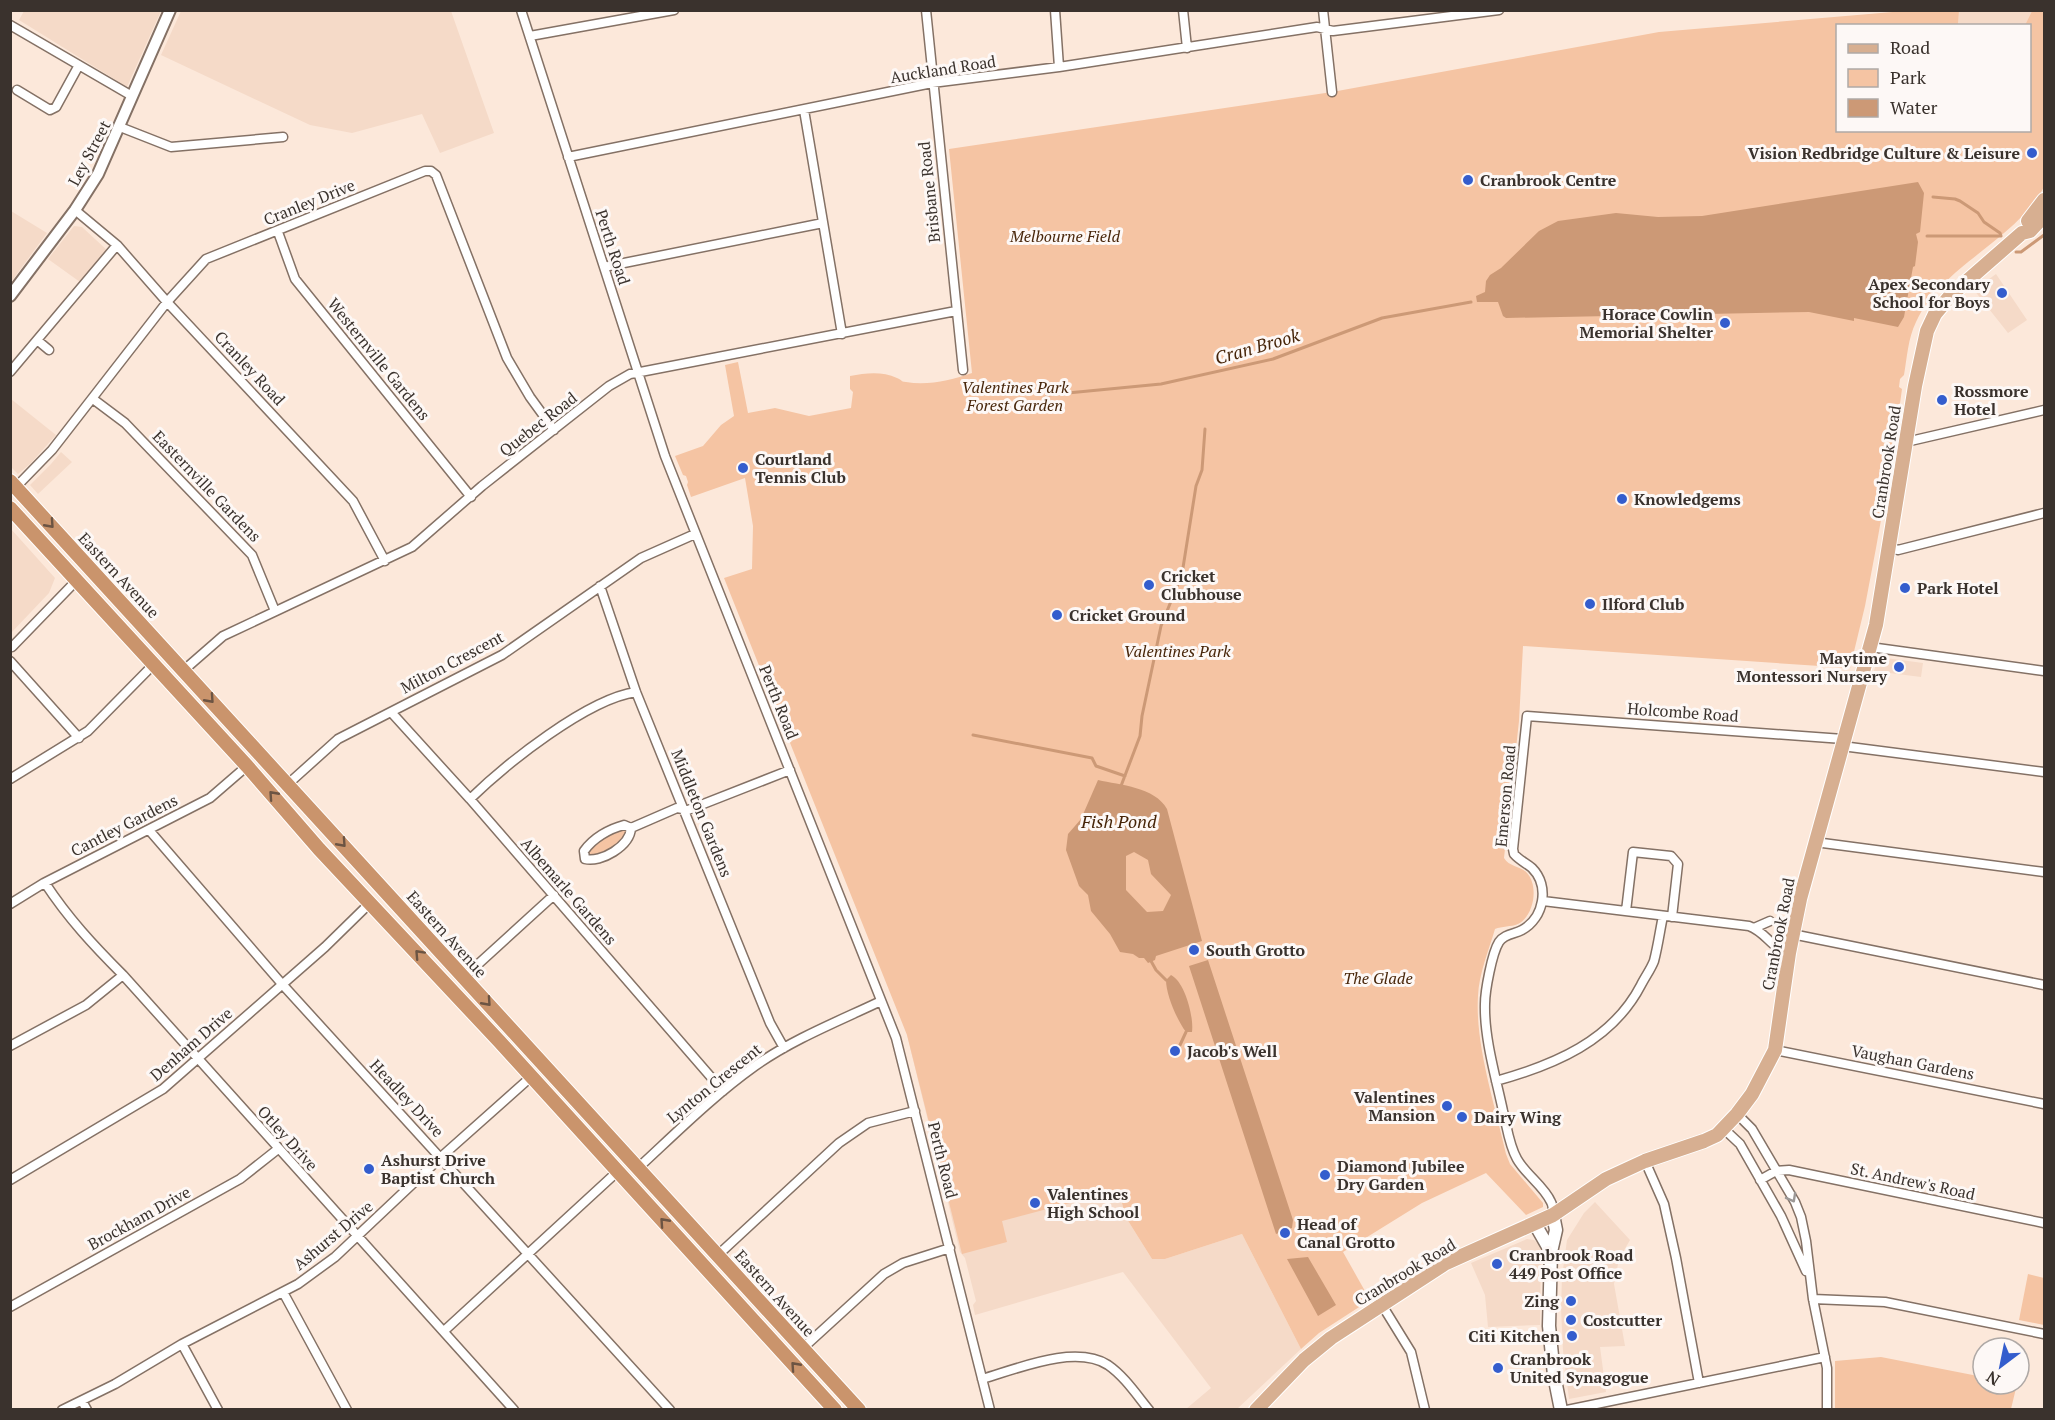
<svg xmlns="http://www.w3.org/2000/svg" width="2055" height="1420" font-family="'PT Serif',serif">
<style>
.built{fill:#f5dac8}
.green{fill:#f5c4a3}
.water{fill:#cc9976;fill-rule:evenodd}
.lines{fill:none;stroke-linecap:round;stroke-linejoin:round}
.stream{stroke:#cc9976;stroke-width:3}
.minor-casing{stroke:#847165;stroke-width:11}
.tertiary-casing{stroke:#847165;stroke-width:14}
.secondary-casing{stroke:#847165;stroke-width:15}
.primary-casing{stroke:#fff;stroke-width:16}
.trunk-casing{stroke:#fff;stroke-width:16}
.minor{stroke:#fff;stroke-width:8}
.tertiary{stroke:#fff;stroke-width:10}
.secondary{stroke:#fff;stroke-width:12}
.primary{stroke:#d7af91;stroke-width:14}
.trunk{stroke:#ca946c;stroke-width:14}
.oneway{stroke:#6c5443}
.oneway2{stroke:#9c9896}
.poi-dot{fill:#345dcd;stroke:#fdf8f6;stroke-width:2}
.labels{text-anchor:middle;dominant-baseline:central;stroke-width:6;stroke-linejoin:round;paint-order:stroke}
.street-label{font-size:16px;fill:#3a322d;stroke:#fdf8f6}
.poi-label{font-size:16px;font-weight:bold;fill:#3a322d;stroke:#fdf8f6;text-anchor:start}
.park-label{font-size:16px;font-style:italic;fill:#48260a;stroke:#fdf8f6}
.water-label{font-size:18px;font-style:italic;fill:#462408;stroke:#fdf8f6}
</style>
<rect width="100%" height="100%" fill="#fce8da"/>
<path class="built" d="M24 11V10L161 11 127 87 19 20Z
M181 11H451L494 133 440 153 422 114 352 133 310 125 161 55Z
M1959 11H2032L2025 25 1958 26Z
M11 211 47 233 11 282Z
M74 226 82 227 108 251 80 282 48 259Z
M1996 274 2027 320 2008 333 1974 290Z
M11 399 56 435 30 464 18 474 11 467Z
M61 452 72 462 38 494 30 485 51 464Z
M11 529 55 578 49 593 11 633Z
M1878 657 1923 663 1921 677 1874 671Z
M1070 992 1125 1216 1152 1259H1165L1242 1234 1301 1349 1237 1409H1186L1211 1388 1123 1272 975 1315 973 1305 976 1301 965 1258 960 1252 907 1035Z
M1595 1202 1630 1240 1619 1259 1614 1284 1625 1346 1600 1347 1606 1392 1569 1399 1563 1351 1561 1308 1562 1277 1567 1240 1584 1213Z
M1527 1239 1534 1240 1540 1245 1541 1252 1540 1325 1488 1327 1485 1295 1471 1263Z"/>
<path class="green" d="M1916 10 1959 11 1958 25 1838 26V130H2030V26L2025 25 2032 11 2044 10V187C2013 243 1943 264 1916 322 1908 338 1907 358 1904 375L1900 379 1899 387 1902 389 1894 447 1876 548 1865 606 1850 668 1523 646 1519 721 1504 858C1509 867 1521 866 1527 873 1539 886 1534 916 1518 924 1511 927 1502 926 1495 929 1489 950 1479 973 1478 996 1475 1045 1495 1105 1506 1154L1510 1164 1543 1203V1207L1526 1215 1486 1173 1422 1203 1343 1252 1370 1300 1319 1333 1301 1349 1242 1234 1165 1259H1152L1125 1216 1119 1190 1002 1221 1007 1242 962 1254 907 1035 724 578 752 569 753 526 745 478 691 497 687 485 688 482 686 476 683 475 675 456 703 446 721 425 734 416 725 365 738 362 748 413 775 408 809 416 851 408 853 392 850 389V376C866 373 882 371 897 378 904 381 899 381 906 382 928 386 951 380 972 373L949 149 1332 92 1659 32Z
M624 829 626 831C622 845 603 858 589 854 592 839 611 833 624 829Z
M2028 1274 2044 1278V1325L2019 1320Z
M1881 1357 1983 1377V1384H2017L2011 1409H1835V1361Z"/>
<path class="water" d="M1918 182 1924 193 1920 232 1916 234 1918 242 1915 266 1913 267 1904 317 1898 327 1854 318V321L1809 312 1506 318 1503 316 1498 302H1477L1476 296 1485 292 1486 281 1490 275 1501 268 1539 231 1558 221 1616 213 1658 217 1702 216Z
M1098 780C1120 785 1155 787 1167 809L1202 941 1156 956 1155 960 1148 963 1144 958H1139L1133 954 1120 952 1110 934 1091 911 1088 895 1079 886 1066 850 1068 834 1081 819ZM1134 852 1148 860 1151 874 1171 895 1163 911 1147 912 1126 890V856Z
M1208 960 1293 1220 1292 1228 1276 1234 1189 966Z
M1171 975C1185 982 1194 1017 1192 1032H1186C1177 1020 1166 995 1166 980Z
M1308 1257 1336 1305 1318 1316 1287 1259Z"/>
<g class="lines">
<path class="stream" d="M1933 197 1955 199 1960 201 1978 213 1984 222 2000 233 2001 236
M1927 236H2001
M2016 252H2021L2044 235
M1047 395 1161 384 1273 359 1382 318 1471 302
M973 735 1092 758 1096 766 1125 776
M1121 786 1140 736 1142 716 1161 626 1182 574 1196 486 1202 470 1205 429
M1191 944 1192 948
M1151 961 1156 970 1166 980
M1180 1045 1186 1032
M1175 1051 1177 1050"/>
<defs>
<path id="minor" d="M521 10 665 456 896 1038 990 1410
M926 10 963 370
M1055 10 1059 67
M1183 10 1187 48
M1323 10 1332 92
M10 25 132 96
M530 36 674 10
M17 90 50 110 56 107 79 65
M804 110 842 334
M120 127 171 147 283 137
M568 157 932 83 1059 67 1317 27 1333 31 1499 10
M75 210 117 245 167 302 353 501 385 561
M278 232 295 279 471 497
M604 267 823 223
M37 340 49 350
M10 372 117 245
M93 399 125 423 252 555 275 611
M1906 442 2044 410
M16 487 52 450 167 302 206 259 425 171H431L436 175 507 358 530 397 554 430
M1890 548 1898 550 2044 513
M600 586 636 692 770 1023 784 1048
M12 647 77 580
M1870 647 2044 671
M10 661 79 738
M184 670 223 636 412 547 482 486 609 386 630 374 956 311
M391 712 470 799 723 1091
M1842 746 2044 772
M10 779 88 731 154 664
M288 784 338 739 502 655 641 558 695 534
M470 799C506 764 587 699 636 692
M631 828C630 846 601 863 585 859L584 851C593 838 609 829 624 825L631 828 677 808 688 810 790 770
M149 830 282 984 670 1410
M1815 842 2044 872
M45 883C68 918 93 945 123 975L514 1410
M1543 901 1749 926C1766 932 1772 949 1789 953
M10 904 44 883 210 798 247 766
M1626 911 1633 852 1671 856 1678 864 1672 917
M1754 928 1770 921
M1792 934 2044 985
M464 977 554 895
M10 1046 86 1005 123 975
M1775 1050 2044 1104
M1496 1081C1554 1065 1612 1041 1641 985 1645 977 1651 969 1654 961 1658 946 1660 930 1663 916
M1737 1114 1752 1129 1795 1202 1801 1217 1806 1241 1813 1299 1827 1368V1410
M1724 1129 1740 1144 1781 1216 1806 1271
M1645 1161 1664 1204 1676 1258 1699 1383
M638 1168C676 1133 713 1096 755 1066 793 1039 839 1021 881 1001
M10 1180 163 1089 325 947 371 902
M1760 1180 1776 1171 1789 1170 2044 1223
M1553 1215C1553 1211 1553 1205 1551 1202 1544 1186 1526 1175 1517 1159 1509 1145 1507 1127 1503 1111 1496 1078 1484 1038 1485 1004 1485 991 1492 953 1499 942 1504 934 1515 934 1522 930 1544 918 1550 886 1532 868 1526 863 1519 860 1514 854L1513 849 1527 716 1843 739
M719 1254 839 1143 868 1123 915 1111
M283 1292 347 1410
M1813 1299 1885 1302 2044 1334
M1382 1305 1411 1352 1425 1410
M10 1307 240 1179 278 1149
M444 1331 617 1172
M182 1344 218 1410
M803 1348 884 1274 903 1263 950 1248
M982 1379C1017 1369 1075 1344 1108 1365 1124 1376 1136 1394 1149 1410
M82 1401 87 1410
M62 1410 115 1384 182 1344 298 1284 335 1257 441 1157 532 1076
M1567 1410 1825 1357"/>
<path id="tertiary" d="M10 296 75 210 98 174 170 10"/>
<path id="secondary" d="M1553 1215 1556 1230 1551 1252 1549 1326 1554 1375 1561 1410
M1535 1224 1551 1252"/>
<path id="primary" d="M2028 221 2044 200
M1256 1410 1304 1360 1331 1338 1446 1263 1553 1215 1606 1179 1645 1161 1704 1141 1717 1135 1737 1114 1752 1094 1775 1050 1789 953 1800 899 1876 625 1915 386 1927 331 1935 314 1951 295 2022 233 2030 231 2044 216"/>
<path id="trunk" d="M10 481 859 1410
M10 508 247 766 319 849 499 1041 835 1410"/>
</defs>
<use href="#minor" class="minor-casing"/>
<use href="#tertiary" class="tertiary-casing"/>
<use href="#secondary" class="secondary-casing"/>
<use href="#primary" class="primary-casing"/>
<use href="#trunk" class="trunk-casing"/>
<use href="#minor" class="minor"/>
<use href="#tertiary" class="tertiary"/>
<use href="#secondary" class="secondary"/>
<use href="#primary" class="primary"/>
<use href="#trunk" class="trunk"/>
</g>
<defs><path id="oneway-chevron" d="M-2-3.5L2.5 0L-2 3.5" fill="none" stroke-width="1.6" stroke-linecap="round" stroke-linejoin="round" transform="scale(1.5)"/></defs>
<g class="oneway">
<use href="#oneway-chevron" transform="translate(50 524) rotate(48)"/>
<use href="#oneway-chevron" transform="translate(210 699) rotate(48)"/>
<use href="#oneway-chevron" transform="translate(273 795) rotate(-132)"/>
<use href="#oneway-chevron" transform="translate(342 843) rotate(48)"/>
<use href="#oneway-chevron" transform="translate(419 954) rotate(-133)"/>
<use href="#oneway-chevron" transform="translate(487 1002) rotate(48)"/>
<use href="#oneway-chevron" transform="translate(664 1222) rotate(-132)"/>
<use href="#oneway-chevron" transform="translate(795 1366) rotate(-132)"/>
</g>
<use class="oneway2" href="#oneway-chevron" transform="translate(1792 1198) rotate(61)"/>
<g class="poi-dot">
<circle cx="2032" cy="153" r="6"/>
<circle cx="1468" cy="180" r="6"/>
<circle cx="2002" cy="293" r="6"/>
<circle cx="1725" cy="323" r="6"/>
<circle cx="1942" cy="400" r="6"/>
<circle cx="743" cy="468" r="6"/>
<circle cx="1622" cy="499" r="6"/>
<circle cx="1149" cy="585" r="6"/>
<circle cx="1905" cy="588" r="6"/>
<circle cx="1590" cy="604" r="6"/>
<circle cx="1057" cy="615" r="6"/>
<circle cx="1899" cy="667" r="6"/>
<circle cx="1194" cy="950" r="6"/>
<circle cx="1175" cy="1051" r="6"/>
<circle cx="1447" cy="1106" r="6"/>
<circle cx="1462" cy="1117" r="6"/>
<circle cx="369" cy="1169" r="6"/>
<circle cx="1325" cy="1175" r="6"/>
<circle cx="1035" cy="1203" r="6"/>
<circle cx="1285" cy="1233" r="6"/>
<circle cx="1497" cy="1264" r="6"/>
<circle cx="1571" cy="1301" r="6"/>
<circle cx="1571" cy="1320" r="6"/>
<circle cx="1572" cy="1336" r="6"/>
<circle cx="1498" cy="1368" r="6"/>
</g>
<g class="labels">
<g class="street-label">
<text transform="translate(943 69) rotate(-9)">Auckland Road</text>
<text transform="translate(89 153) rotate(-62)">Ley Street</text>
<text transform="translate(929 192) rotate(-96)">Brisbane Road</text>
<text transform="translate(309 202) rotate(-22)">Cranley Drive</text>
<text transform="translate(613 247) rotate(72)">Perth Road</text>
<text transform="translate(379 359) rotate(51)">Westernville Gardens</text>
<text transform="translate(250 368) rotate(47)">Cranley Road</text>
<text transform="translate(538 424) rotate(-38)">Quebec Road</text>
<text transform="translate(1886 462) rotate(-81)">Cranbrook Road</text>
<text transform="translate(207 486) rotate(46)">Easternville Gardens</text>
<text transform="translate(119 575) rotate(47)">Eastern Avenue</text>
<text transform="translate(452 662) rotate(-28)">Milton Crescent</text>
<text transform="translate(779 702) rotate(68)">Perth Road</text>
<text transform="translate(1683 712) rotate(4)">Holcombe Road</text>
<text transform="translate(1505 796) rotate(-85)">Emerson Road</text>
<text transform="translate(702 813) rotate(68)">Middleton Gardens</text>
<text transform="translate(124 825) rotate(-27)">Cantley Gardens</text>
<text transform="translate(569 891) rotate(49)">Albemarle Gardens</text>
<text transform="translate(447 934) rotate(48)">Eastern Avenue</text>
<text transform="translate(1778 934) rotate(-79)">Cranbrook Road</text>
<text transform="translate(191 1044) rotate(-41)">Denham Drive</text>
<text transform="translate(1913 1062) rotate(11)">Vaughan Gardens</text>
<text transform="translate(714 1083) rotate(-39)">Lynton Crescent</text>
<text transform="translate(407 1098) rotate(47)">Headley Drive</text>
<text transform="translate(288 1138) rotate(48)">Otley Drive</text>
<text transform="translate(943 1160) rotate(76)">Perth Road</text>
<text transform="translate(1913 1181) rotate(12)">St. Andrew's Road</text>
<text transform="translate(139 1218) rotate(-29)">Brockham Drive</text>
<text transform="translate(333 1235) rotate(-40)">Ashurst Drive</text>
<text transform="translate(1405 1272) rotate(-31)">Cranbrook Road</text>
<text transform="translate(775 1293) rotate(48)">Eastern Avenue</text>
</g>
<g class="poi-label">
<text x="2020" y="153" text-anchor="end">Vision Redbridge Culture &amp; Leisure</text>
<text x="1480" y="180">Cranbrook Centre</text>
<text x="1990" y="284" text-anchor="end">Apex Secondary<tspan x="1990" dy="18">School for Boys</tspan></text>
<text x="1713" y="314" text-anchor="end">Horace Cowlin<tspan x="1713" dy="18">Memorial Shelter</tspan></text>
<text x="1954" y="391">Rossmore<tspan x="1954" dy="18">Hotel</tspan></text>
<text x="755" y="459">Courtland<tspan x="755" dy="18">Tennis Club</tspan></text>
<text x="1634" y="499">Knowledgems</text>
<text x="1161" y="576">Cricket<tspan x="1161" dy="18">Clubhouse</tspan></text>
<text x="1917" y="588">Park Hotel</text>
<text x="1602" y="604">Ilford Club</text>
<text x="1069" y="615">Cricket Ground</text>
<text x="1887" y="658" text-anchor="end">Maytime<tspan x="1887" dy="18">Montessori Nursery</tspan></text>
<text x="1206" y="950">South Grotto</text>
<text x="1187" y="1051">Jacob's Well</text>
<text x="1435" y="1097" text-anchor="end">Valentines<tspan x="1435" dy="18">Mansion</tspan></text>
<text x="1474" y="1117">Dairy Wing</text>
<text x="381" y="1160">Ashurst Drive<tspan x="381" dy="18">Baptist Church</tspan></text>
<text x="1337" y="1166">Diamond Jubilee<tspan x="1337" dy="18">Dry Garden</tspan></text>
<text x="1047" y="1194">Valentines<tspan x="1047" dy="18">High School</tspan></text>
<text x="1297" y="1224">Head of<tspan x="1297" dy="18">Canal Grotto</tspan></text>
<text x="1509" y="1255">Cranbrook Road<tspan x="1509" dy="18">449 Post Office</tspan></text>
<text x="1559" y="1301" text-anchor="end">Zing</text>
<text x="1583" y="1320">Costcutter</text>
<text x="1560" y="1336" text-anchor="end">Citi Kitchen</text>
<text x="1510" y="1359">Cranbrook<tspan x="1510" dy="18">United Synagogue</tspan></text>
</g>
<g class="park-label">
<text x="1065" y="236">Melbourne Field</text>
<text x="1015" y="387">Valentines Park<tspan x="1015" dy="18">Forest Garden</tspan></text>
<text x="1177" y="651">Valentines Park</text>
<text x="1378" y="978">The Glade</text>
</g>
<g class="water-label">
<text transform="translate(1257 346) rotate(-16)">Cran Brook</text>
<text x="1119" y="821">Fish Pond</text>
</g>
</g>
<rect width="2055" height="1420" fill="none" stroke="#3a322d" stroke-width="24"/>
<rect x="1836" y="24" width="195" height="108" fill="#fdf8f6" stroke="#afa9a6" stroke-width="1.5"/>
<rect x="1848" y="44" width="30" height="9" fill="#d7af91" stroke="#afa9a6" stroke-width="1.5"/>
<text x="1890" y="54" font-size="18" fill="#3a322d">Road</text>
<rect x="1848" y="69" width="30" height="18" fill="#f5c4a3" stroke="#afa9a6" stroke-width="1.5"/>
<text x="1890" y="84" font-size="18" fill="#3a322d">Park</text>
<rect x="1848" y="99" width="30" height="18" fill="#cc9976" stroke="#afa9a6" stroke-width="1.5"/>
<text x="1890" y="114" font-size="18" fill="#3a322d">Water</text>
<g transform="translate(2001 1366) rotate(212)"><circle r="28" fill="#fdf8f6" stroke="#afa9a6" stroke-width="1.5"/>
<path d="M0-4.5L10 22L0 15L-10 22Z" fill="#345dcd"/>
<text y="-9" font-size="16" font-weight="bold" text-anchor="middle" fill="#3a322d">N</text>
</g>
</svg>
